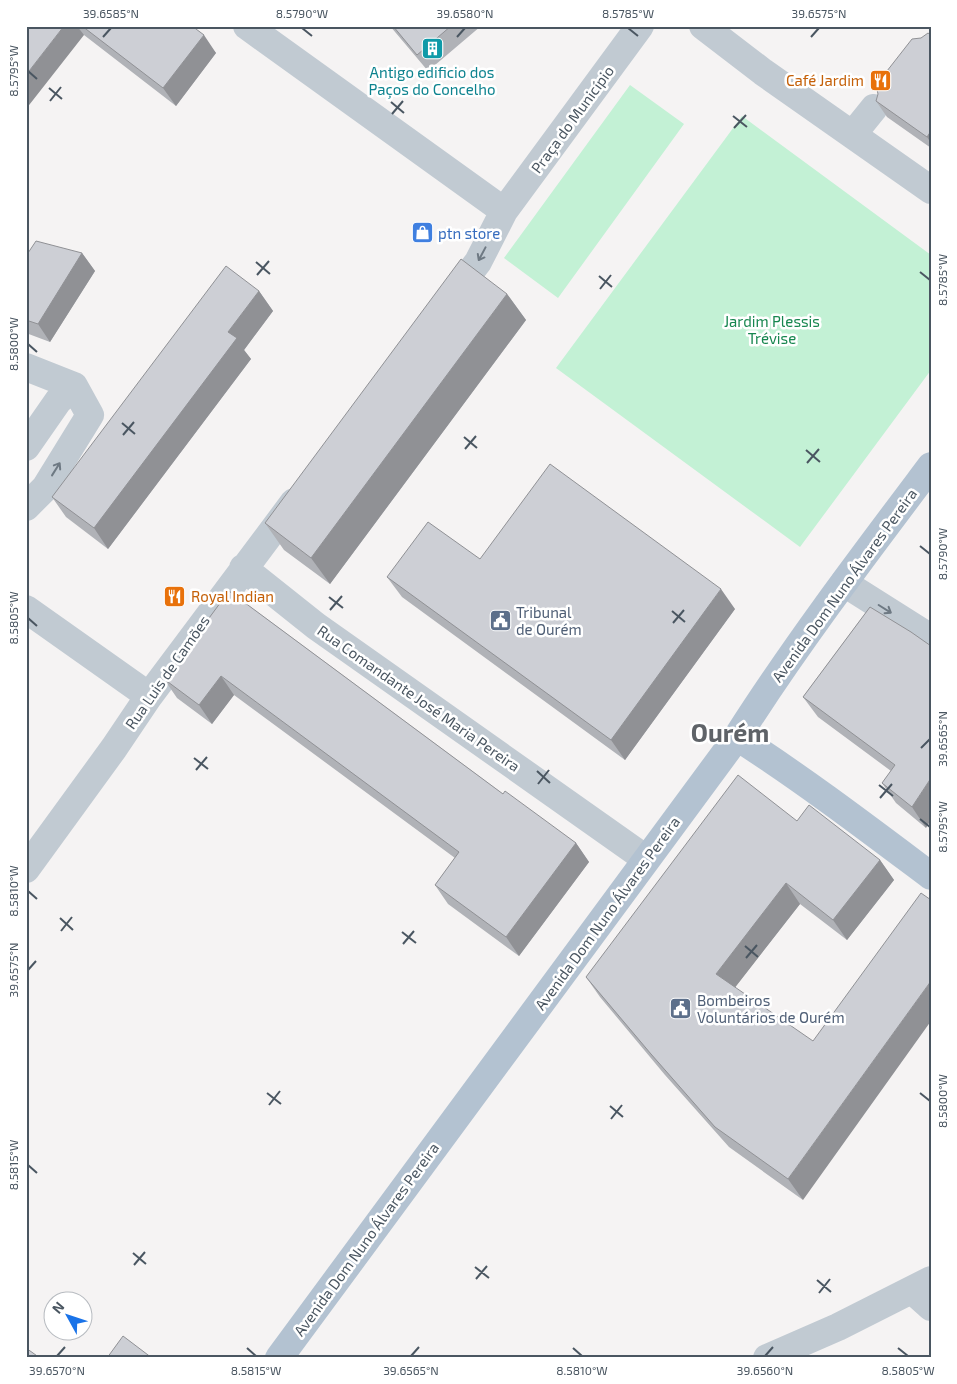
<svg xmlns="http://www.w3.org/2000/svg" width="957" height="1384" font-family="'Exo 2',sans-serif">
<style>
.green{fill:#c3f1d5}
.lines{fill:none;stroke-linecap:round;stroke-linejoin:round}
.street{stroke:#c1cad2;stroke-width:28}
.primary{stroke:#b3c2d1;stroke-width:28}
.wall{fill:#b0b2b7}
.shaded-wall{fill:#909195}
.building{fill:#cdcfd5;stroke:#909195}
.oneway{stroke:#6e7983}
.ticks{fill:none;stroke:#4a5661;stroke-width:2}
.labels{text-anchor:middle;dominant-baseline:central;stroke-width:5;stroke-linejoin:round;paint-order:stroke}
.culture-label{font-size:15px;fill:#0d838f;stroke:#fff}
.food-label{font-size:15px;fill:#c56008;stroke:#fff;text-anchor:end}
.street-label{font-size:15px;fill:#4a5661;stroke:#fff}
.shop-label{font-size:15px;fill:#366cbe;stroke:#fff;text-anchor:start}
.park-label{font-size:15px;fill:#17864f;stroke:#fff}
.service-label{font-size:15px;fill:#4e5e75;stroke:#fff;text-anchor:start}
.town-label{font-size:25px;font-weight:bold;fill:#5f6368;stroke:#fff}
.neatline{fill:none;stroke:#4a5661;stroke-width:2}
.ticks-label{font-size:12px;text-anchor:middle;fill:#4a5661}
</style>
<rect width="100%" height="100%" fill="#f5f3f3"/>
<path class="green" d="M630 85 684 124 558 298 504 258Z
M742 116 931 255V370L800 547 556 368Z"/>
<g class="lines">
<path class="street" d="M247 26 504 211
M703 26 763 72 931 190
M853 134 874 108
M451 297 478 262 504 211 640 26
M26 367 74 386
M26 447 58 401 74 386
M26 507 45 488 90 415 74 386
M243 568 316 626 646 859
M844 583 931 638
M26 609 149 696
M26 869 114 748 149 696 294 502
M912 1290 931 1307
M767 1358 838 1327 931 1280"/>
<path class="primary" d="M737 737C804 780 867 828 931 876
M279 1358 737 737C797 643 864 555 931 466"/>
</g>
<path class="wall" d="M26 26H192L216 53 176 106 84 35Z
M390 26H481L428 71Z
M931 35V148L887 117 876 101 921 38Z
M82 253 95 271 50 342 26 333V256Z
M259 291 273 311 244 350 251 359 108 549 66 517 52 497Z
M507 294 526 320 330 584 284 550 265 523Z
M480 559 735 609 625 760 402 597 387 577Z
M229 591 503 794 576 843 589 862 519 956 448 904 435 885 455 858 234 695 212 724 177 698 164 679Z
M870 607 926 828 896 803 882 783 891 771 818 717 803 697Z
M797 821 880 860 894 880 847 940 800 904 735 987 803 1200 729 1147 665 1075 600 997 586 977Z"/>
<path class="shaded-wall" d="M64 26H77L84 35 26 109V75Z
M204 35 216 53 176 106 163 88Z
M931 131V143L927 137Z
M82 253 95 271 50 342 38 324Z
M259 291 273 311 244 350 251 359 108 549 94 528 228 332Z
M507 294 526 320 330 584 311 558Z
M721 589 735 609 625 760 611 740Z
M221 676 234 695 212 724 199 705Z
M931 778V820L926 828 912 807Z
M576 843 589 862 519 956 506 937Z
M880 860 894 880 847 940 833 920Z
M786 883 800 904 730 994 716 974Z
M931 981V1021L803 1200 788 1179Z"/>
<path class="building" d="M26 26H64L26 75Z
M82 26H192L204 35 163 88Z
M393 26H451L417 55Z
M928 33 931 35V131L927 137 876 101 878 94 876 85 912 39 921 38Z
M36 241 82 253 38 324 26 320V256Z
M461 259 507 294 311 558 265 523Z
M226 266 259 291 228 332 237 338 94 528 52 497Z
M550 464 721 589 611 740 387 577 428 522 480 559Z
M229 591 503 794 505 791 576 843 506 937 435 885 459 852 221 676 199 705 164 679Z
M870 607 911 632 931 646V778L912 807 882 783 895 765 803 697Z
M738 775 797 821 809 805 880 860 833 920 786 883 716 974 813 1041 921 893 931 900V981L788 1179 715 1127 651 1054 586 977Z
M123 1336 152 1358H107Z
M26 1348 40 1358H26Z"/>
<defs><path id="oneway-shaft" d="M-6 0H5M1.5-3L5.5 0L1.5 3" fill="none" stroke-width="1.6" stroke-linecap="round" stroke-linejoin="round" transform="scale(1.25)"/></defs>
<g class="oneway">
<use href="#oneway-shaft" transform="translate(482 254) rotate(118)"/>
<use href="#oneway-shaft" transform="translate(56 469) rotate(-58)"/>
<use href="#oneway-shaft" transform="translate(885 609) rotate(32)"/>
</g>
<path class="ticks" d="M302 28 312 36M628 28 638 36M103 37 111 28M457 37 465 28M811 37 819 28M28 71 37 79M49 88 62 99M50 101 61 87M391 102 404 113M392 114 403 101M733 116 747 127M734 128 746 115M256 262 270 274M920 272 930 280M257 275 269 261M599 276 612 287M600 289 611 275M28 344 37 352M122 423 135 434M123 435 134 422M464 437 477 448M465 449 476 436M806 450 820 462M807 463 819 449M920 546 930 554M329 597 343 608M330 610 342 596M672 611 685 622M28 618 37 626M673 623 684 610M921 748 930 739M194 758 208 769M196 770 207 757M537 771 550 783M538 784 549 770M879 785 893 796M880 798 892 784M920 819 930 827M28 891 37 899M60 918 73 930M61 931 72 917M402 932 416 943M403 944 414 931M745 946 758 957M746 958 757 945M28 970 36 961M267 1093 281 1104M920 1093 930 1101M269 1105 280 1091M610 1106 623 1117M611 1119 622 1105M28 1165 37 1173M133 1253 146 1264M134 1265 145 1252M475 1267 489 1278M476 1279 487 1266M817 1280 831 1292M819 1293 830 1279M247 1348 256 1356M573 1348 582 1356M898 1348 908 1356M57 1356 65 1347M411 1356 419 1347M765 1356 773 1347"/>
<defs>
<symbol id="building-square" viewBox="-11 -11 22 22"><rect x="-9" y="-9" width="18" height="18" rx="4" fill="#0f9aa8" stroke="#fff"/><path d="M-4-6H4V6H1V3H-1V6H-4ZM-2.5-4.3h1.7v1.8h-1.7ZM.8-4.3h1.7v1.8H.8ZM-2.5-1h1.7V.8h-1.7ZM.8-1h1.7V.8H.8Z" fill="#fff"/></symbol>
<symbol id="restaurant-square" viewBox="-11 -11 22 22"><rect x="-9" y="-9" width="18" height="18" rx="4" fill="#e8710a" stroke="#fff"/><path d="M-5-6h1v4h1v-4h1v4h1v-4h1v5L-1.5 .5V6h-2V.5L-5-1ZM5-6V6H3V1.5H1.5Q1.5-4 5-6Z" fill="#fff"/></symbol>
<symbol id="shop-square" viewBox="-11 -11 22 22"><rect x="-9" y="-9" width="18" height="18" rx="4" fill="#3f7fe0" stroke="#fff"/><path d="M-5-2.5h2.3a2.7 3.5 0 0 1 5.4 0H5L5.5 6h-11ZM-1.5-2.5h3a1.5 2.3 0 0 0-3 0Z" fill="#fff"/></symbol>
<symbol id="civic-square" viewBox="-11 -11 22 22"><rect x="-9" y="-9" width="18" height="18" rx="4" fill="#5c6f8a" stroke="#fff"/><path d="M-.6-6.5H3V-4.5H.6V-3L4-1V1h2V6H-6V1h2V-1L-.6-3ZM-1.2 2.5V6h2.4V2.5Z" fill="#fff"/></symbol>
</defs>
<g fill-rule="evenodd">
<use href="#building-square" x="420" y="36" width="25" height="25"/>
<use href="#restaurant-square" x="868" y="68" width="25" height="25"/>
<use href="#shop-square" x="410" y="220" width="25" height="25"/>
<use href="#restaurant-square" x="162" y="584" width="25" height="25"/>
<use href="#civic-square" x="488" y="608" width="25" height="25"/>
<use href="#civic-square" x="668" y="996" width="25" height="25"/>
</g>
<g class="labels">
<g class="culture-label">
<text x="432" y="72">Antigo edificio dos<tspan x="432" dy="17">Paços do Concelho</tspan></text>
</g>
<g class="food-label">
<text x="864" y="80">Café Jardim</text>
<text x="191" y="596" text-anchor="start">Royal Indian</text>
</g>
<g class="street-label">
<text transform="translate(572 119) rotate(-54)">Praça do Município</text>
<text transform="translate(844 585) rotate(-54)">Avenida Dom Nuno Álvares Pereira</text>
<text transform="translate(167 672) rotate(-55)">Rua Luis de Camões</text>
<text transform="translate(419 698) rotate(35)">Rua Comandante José Maria Pereira</text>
<text transform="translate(607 913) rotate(-54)">Avenida Dom Nuno Álvares Pereira</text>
<text transform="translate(366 1239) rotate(-54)">Avenida Dom Nuno Álvares Pereira</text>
</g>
<g class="shop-label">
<text x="438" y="233">ptn store</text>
</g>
<g class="park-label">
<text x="772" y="321">Jardim Plessis<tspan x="772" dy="17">Trévise</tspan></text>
</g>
<g class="service-label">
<text x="516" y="612">Tribunal<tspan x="516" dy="17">de Ourém</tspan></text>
<text x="697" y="1000">Bombeiros<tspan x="697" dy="17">Voluntários de Ourém</tspan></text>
</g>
<g class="town-label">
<text x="730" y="732">Ourém</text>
</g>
</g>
<rect width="957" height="1384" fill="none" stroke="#ffffff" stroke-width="55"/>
<g transform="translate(68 1316) rotate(310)"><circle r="24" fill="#ffffff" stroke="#b7bbc0"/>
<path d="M0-4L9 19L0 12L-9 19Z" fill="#1a73e8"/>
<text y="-8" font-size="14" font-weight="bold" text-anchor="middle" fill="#4a5661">N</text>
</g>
<rect x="28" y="28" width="902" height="1328" class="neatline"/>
<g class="ticks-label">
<text x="111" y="18">39.6585°N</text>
<text x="302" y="18">8.5790°W</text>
<text x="465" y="18">39.6580°N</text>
<text x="628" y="18">8.5785°W</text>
<text x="819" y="18">39.6575°N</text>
<text transform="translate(14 71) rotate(-90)" y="4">8.5795°W</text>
<text transform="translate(943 280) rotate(-90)" y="4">8.5785°W</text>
<text transform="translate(14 344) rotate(-90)" y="4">8.5800°W</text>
<text transform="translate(943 554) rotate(-90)" y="4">8.5790°W</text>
<text transform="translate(14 618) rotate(-90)" y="4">8.5805°W</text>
<text transform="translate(943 739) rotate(-90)" y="4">39.6565°N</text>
<text transform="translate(943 827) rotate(-90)" y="4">8.5795°W</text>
<text transform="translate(14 891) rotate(-90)" y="4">8.5810°W</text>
<text transform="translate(14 970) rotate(-90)" y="4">39.6575°N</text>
<text transform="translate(943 1101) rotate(-90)" y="4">8.5800°W</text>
<text transform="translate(14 1165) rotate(-90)" y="4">8.5815°W</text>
<text x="57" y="1375">39.6570°N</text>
<text x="256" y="1375">8.5815°W</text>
<text x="411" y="1375">39.6565°N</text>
<text x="582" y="1375">8.5810°W</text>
<text x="765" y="1375">39.6560°N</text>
<text x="908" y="1375">8.5805°W</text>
</g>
</svg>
